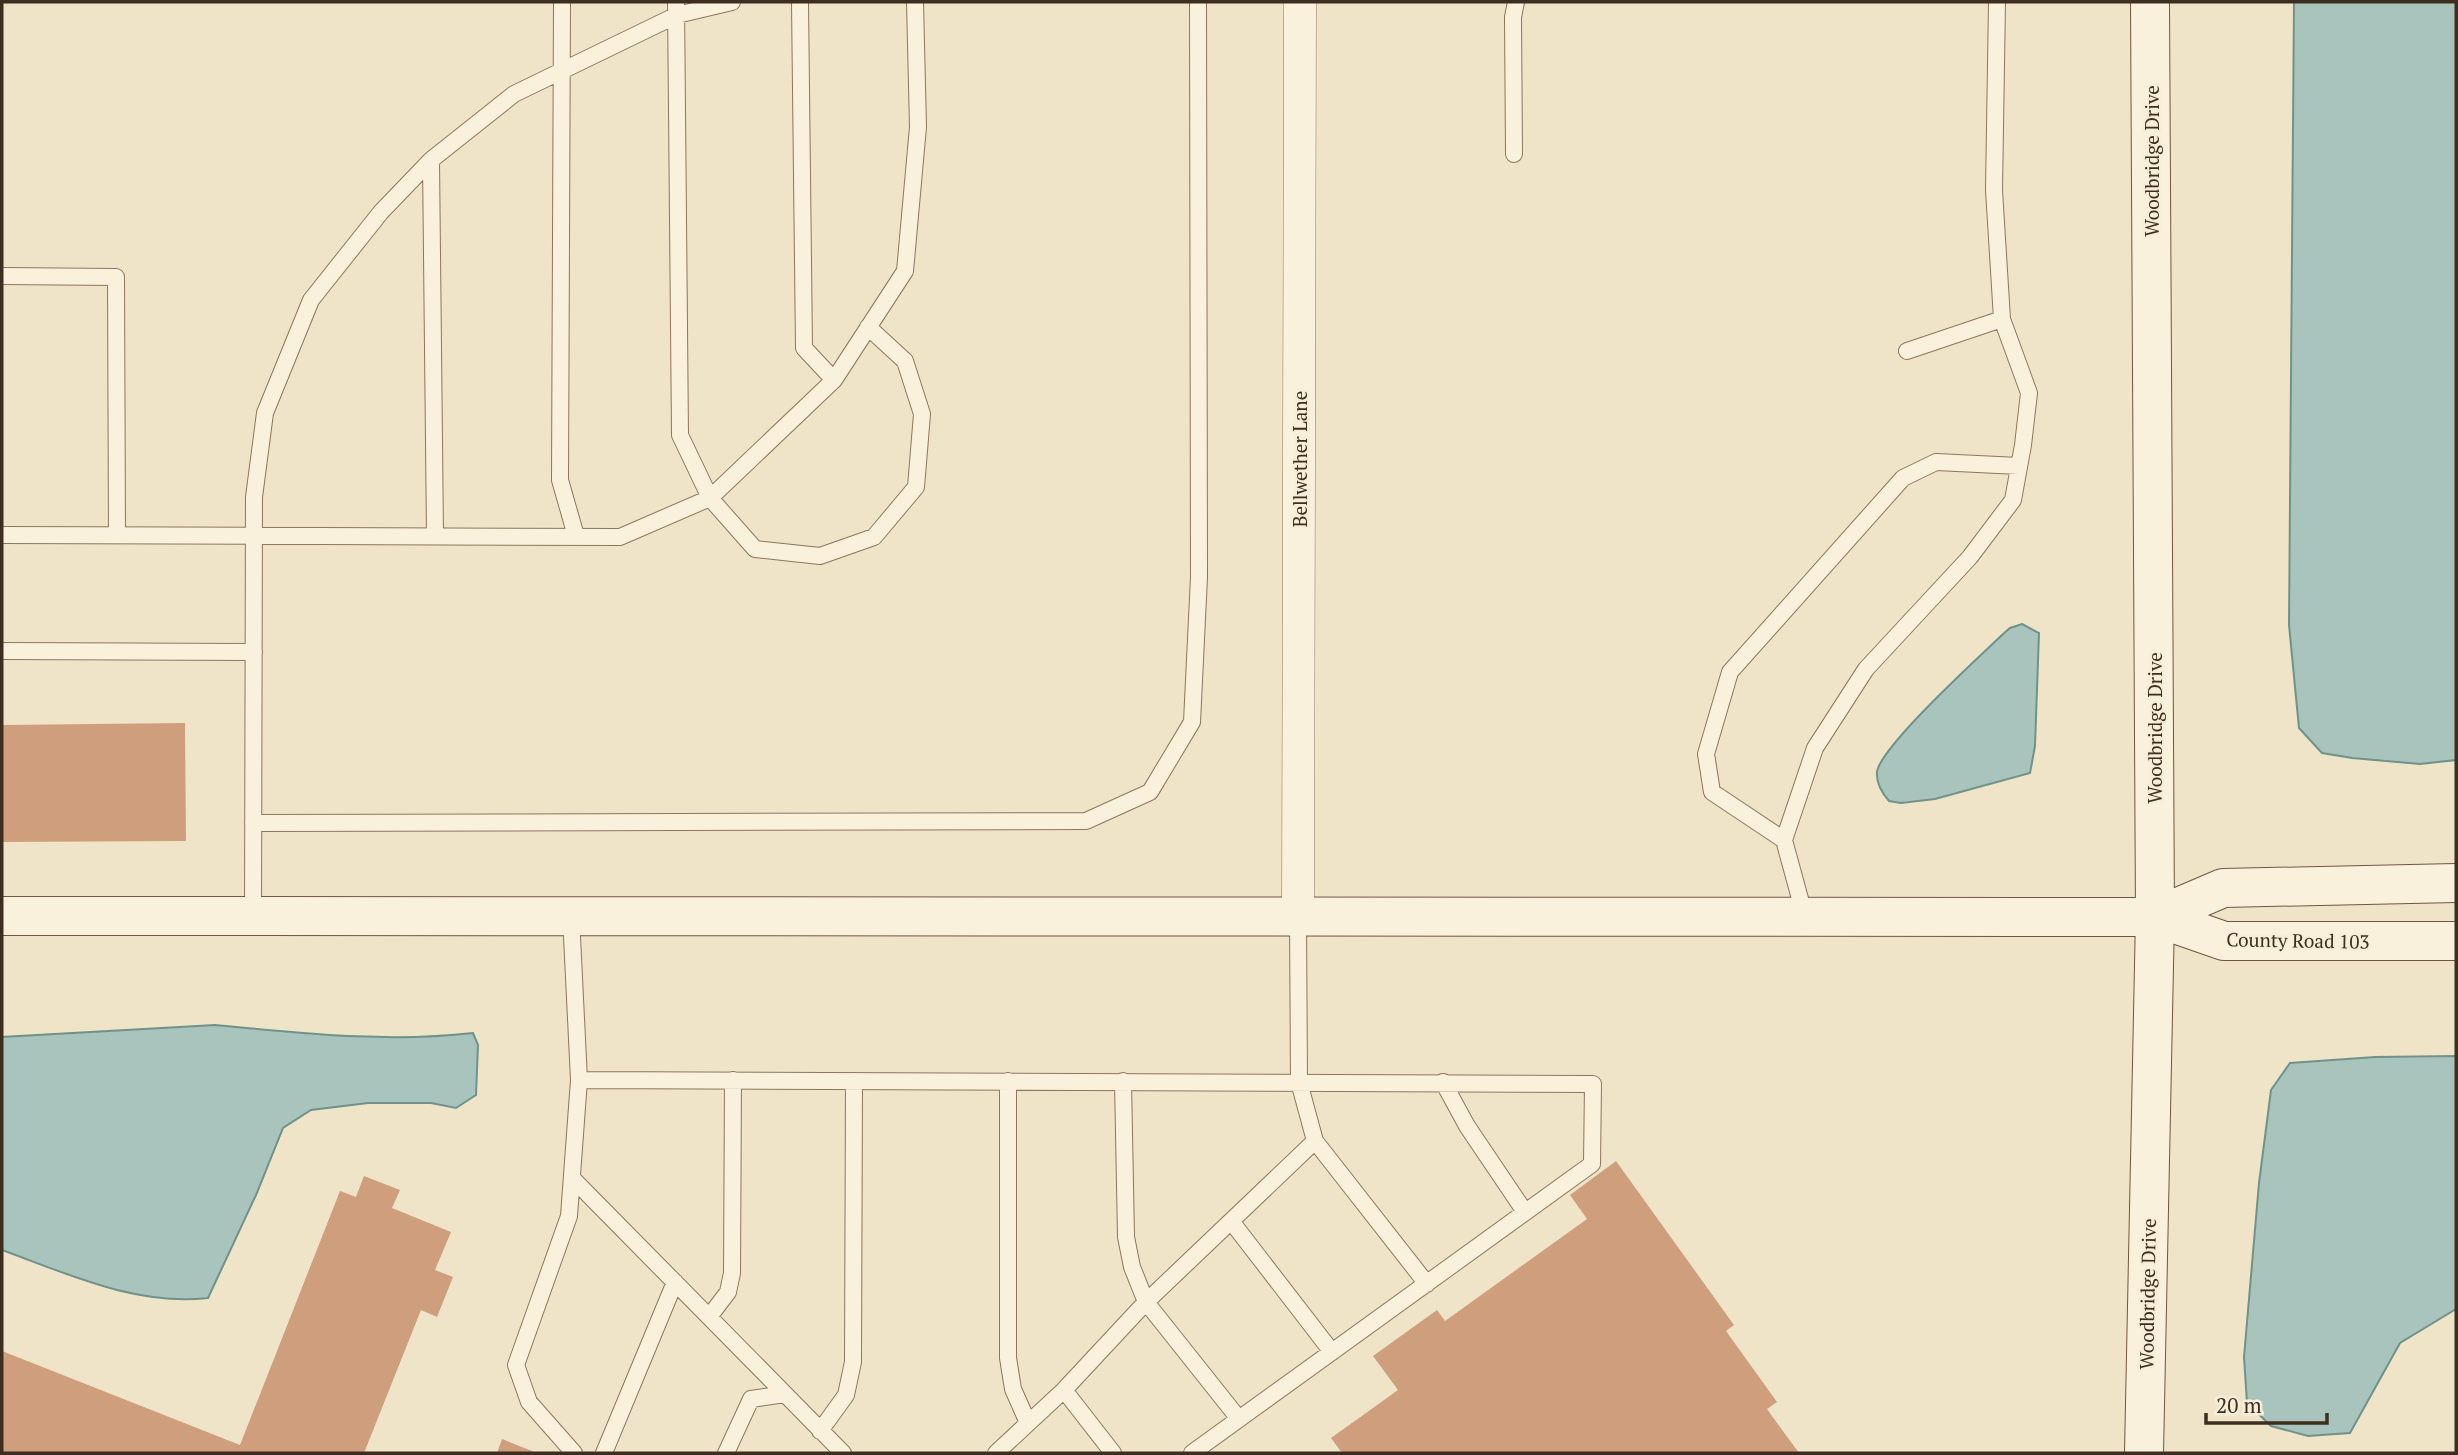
<svg xmlns="http://www.w3.org/2000/svg" width="2458" height="1455" font-family="'PT Serif',serif">
<style>
.water{fill:#a9c4bc;stroke:#6f938a;stroke-width:2}
.building{fill:#cf9f7d}
.lines{fill:none;stroke-linecap:round;stroke-linejoin:round}
.lane-casing{stroke:#8d765c;stroke-width:18}
.street-casing{stroke:#8d765c;stroke-width:33}
.secondary-casing{stroke:#6f573f;stroke-width:40}
.lane{stroke:#faf1dc;stroke-width:16}
.street{stroke:#faf1dc;stroke-width:32}
.secondary{stroke:#faf1dc;stroke-width:38}
.labels{text-anchor:middle;dominant-baseline:central;stroke-width:5;stroke-linejoin:round;paint-order:stroke}
.street-label{font-size:19px;fill:#3d2e20;stroke:#f7eed8}
</style>
<rect width="100%" height="100%" fill="#f0e4c8"/>
<path class="water" d="M2294 2H2456V760L2420 764 2352 758 2322 753 2299 728 2289 625Z
M2022 624 2039 633 2035 746 2030 773 1935 799 1901 803 1889 801C1882 793 1876 784 1877 772 1880 747 1979 657 2002 635L2010 628Z
M215 1025C302 1033 386 1043 473 1033L478 1045 476 1095 456 1108 431 1103H368L311 1110 283 1128 256 1195 208 1298C136 1306 68 1274 2 1250V1037Z
M2456 1056V1309L2400 1343 2350 1433 2308 1436 2271 1426 2247 1403 2244 1357 2259 1183 2271 1090 2290 1063 2375 1057Z"/>
<path class="building" d="M185 723 186 841 2 842V725Z
M1616 1161 1734 1325 1726 1331 1777 1402 1767 1409 1799 1453H1342L1331 1438 1398 1390 1373 1356 1437 1310 1445 1321 1587 1219 1570 1195Z
M364 1176 400 1190 392 1208 451 1232 435 1270 453 1277 437 1317 421 1310 364 1453H2V1351L240 1445 340 1191 356 1197Z
M502 1439 537 1453H497Z"/>
<g class="lines">
<defs>
<path id="lane" d="M562 2 560 480 576 536
M676 2 680 435 710 498 755 549 820 556 874 537 916 487 922 414 905 361 868 327
M800 2 804 348 834 380
M1514 154 1513 17 1516 2
M431 160 435 536
M2 276 116 277 117 535
M1907 351 2002 319
M2 535 620 537 710 498 834 380 905 271 918 127 915 2
M2 651 254 652
M253 823 1086 821 1150 792 1192 722 1199 577 1198 2
M1784 840 1712 792 1706 754 1730 672 1903 478 1936 462 2019 466
M253 916 254 497 265 413 311 300 381 212 431 160 514 94 677 15 732 2
M571 916 579 1080
M1805 917 1784 840 1815 748 1866 669 1970 557 2013 500 2023 445 2029 393 2002 319 1994 190 1997 2
M1008 1081V1358L1013 1389 1028 1423
M1123 1081 1126 1237 1132 1267 1146 1302 1239 1419
M1443 1082 1467 1126 1525 1212
M1315 1141 1427 1284
M572 1178 785 1394
M1231 1221 1332 1352
M709 1317 728 1292 732 1273 733 1080
M1064 1390 1113 1453
M820 1431 846 1395 853 1362 854 1081
M574 1453 529 1402 516 1365 569 1216 579 1080 1593 1084 1592 1164 1192 1453
M604 1453 675 1282
M726 1453 751 1399 785 1394 843 1453
M996 1453 1064 1390 1146 1302 1315 1141 1299 1082 1298 917"/>
<path id="street" d="M1298 917 1300 2"/>
<path id="secondary" d="M2 916 2155 917 2224 941H2456
M2155 917 2223 888 2456 883
M2144 1453 2155 917 2150 2"/>
</defs>
<use href="#lane" class="lane-casing"/>
<use href="#street" class="street-casing"/>
<use href="#secondary" class="secondary-casing"/>
<use href="#lane" class="lane"/>
<use href="#street" class="street"/>
<use href="#secondary" class="secondary"/>
</g>
<g class="labels">
<g class="street-label">
<text transform="translate(2151 161) rotate(-90)">Woodbridge Drive</text>
<text transform="translate(1299 459) rotate(-90)">Bellwether Lane</text>
<text transform="translate(2154 728) rotate(-90)">Woodbridge Drive</text>
<text transform="translate(2298 940) rotate(1)">County Road 103</text>
<text transform="translate(2147 1294) rotate(-89)">Woodbridge Drive</text>
</g>
</g>
<rect width="2458" height="1455" fill="none" stroke="#3d2e20" stroke-width="7"/>
<path d="M2206 1413v10h121v-10" fill="none" stroke="#3d2e20" stroke-width="3.5"/>
<text x="2216" y="1413" font-size="21" fill="#3d2e20" stroke="#f7eed8" stroke-width="5" paint-order="stroke">20 m</text>
</svg>
